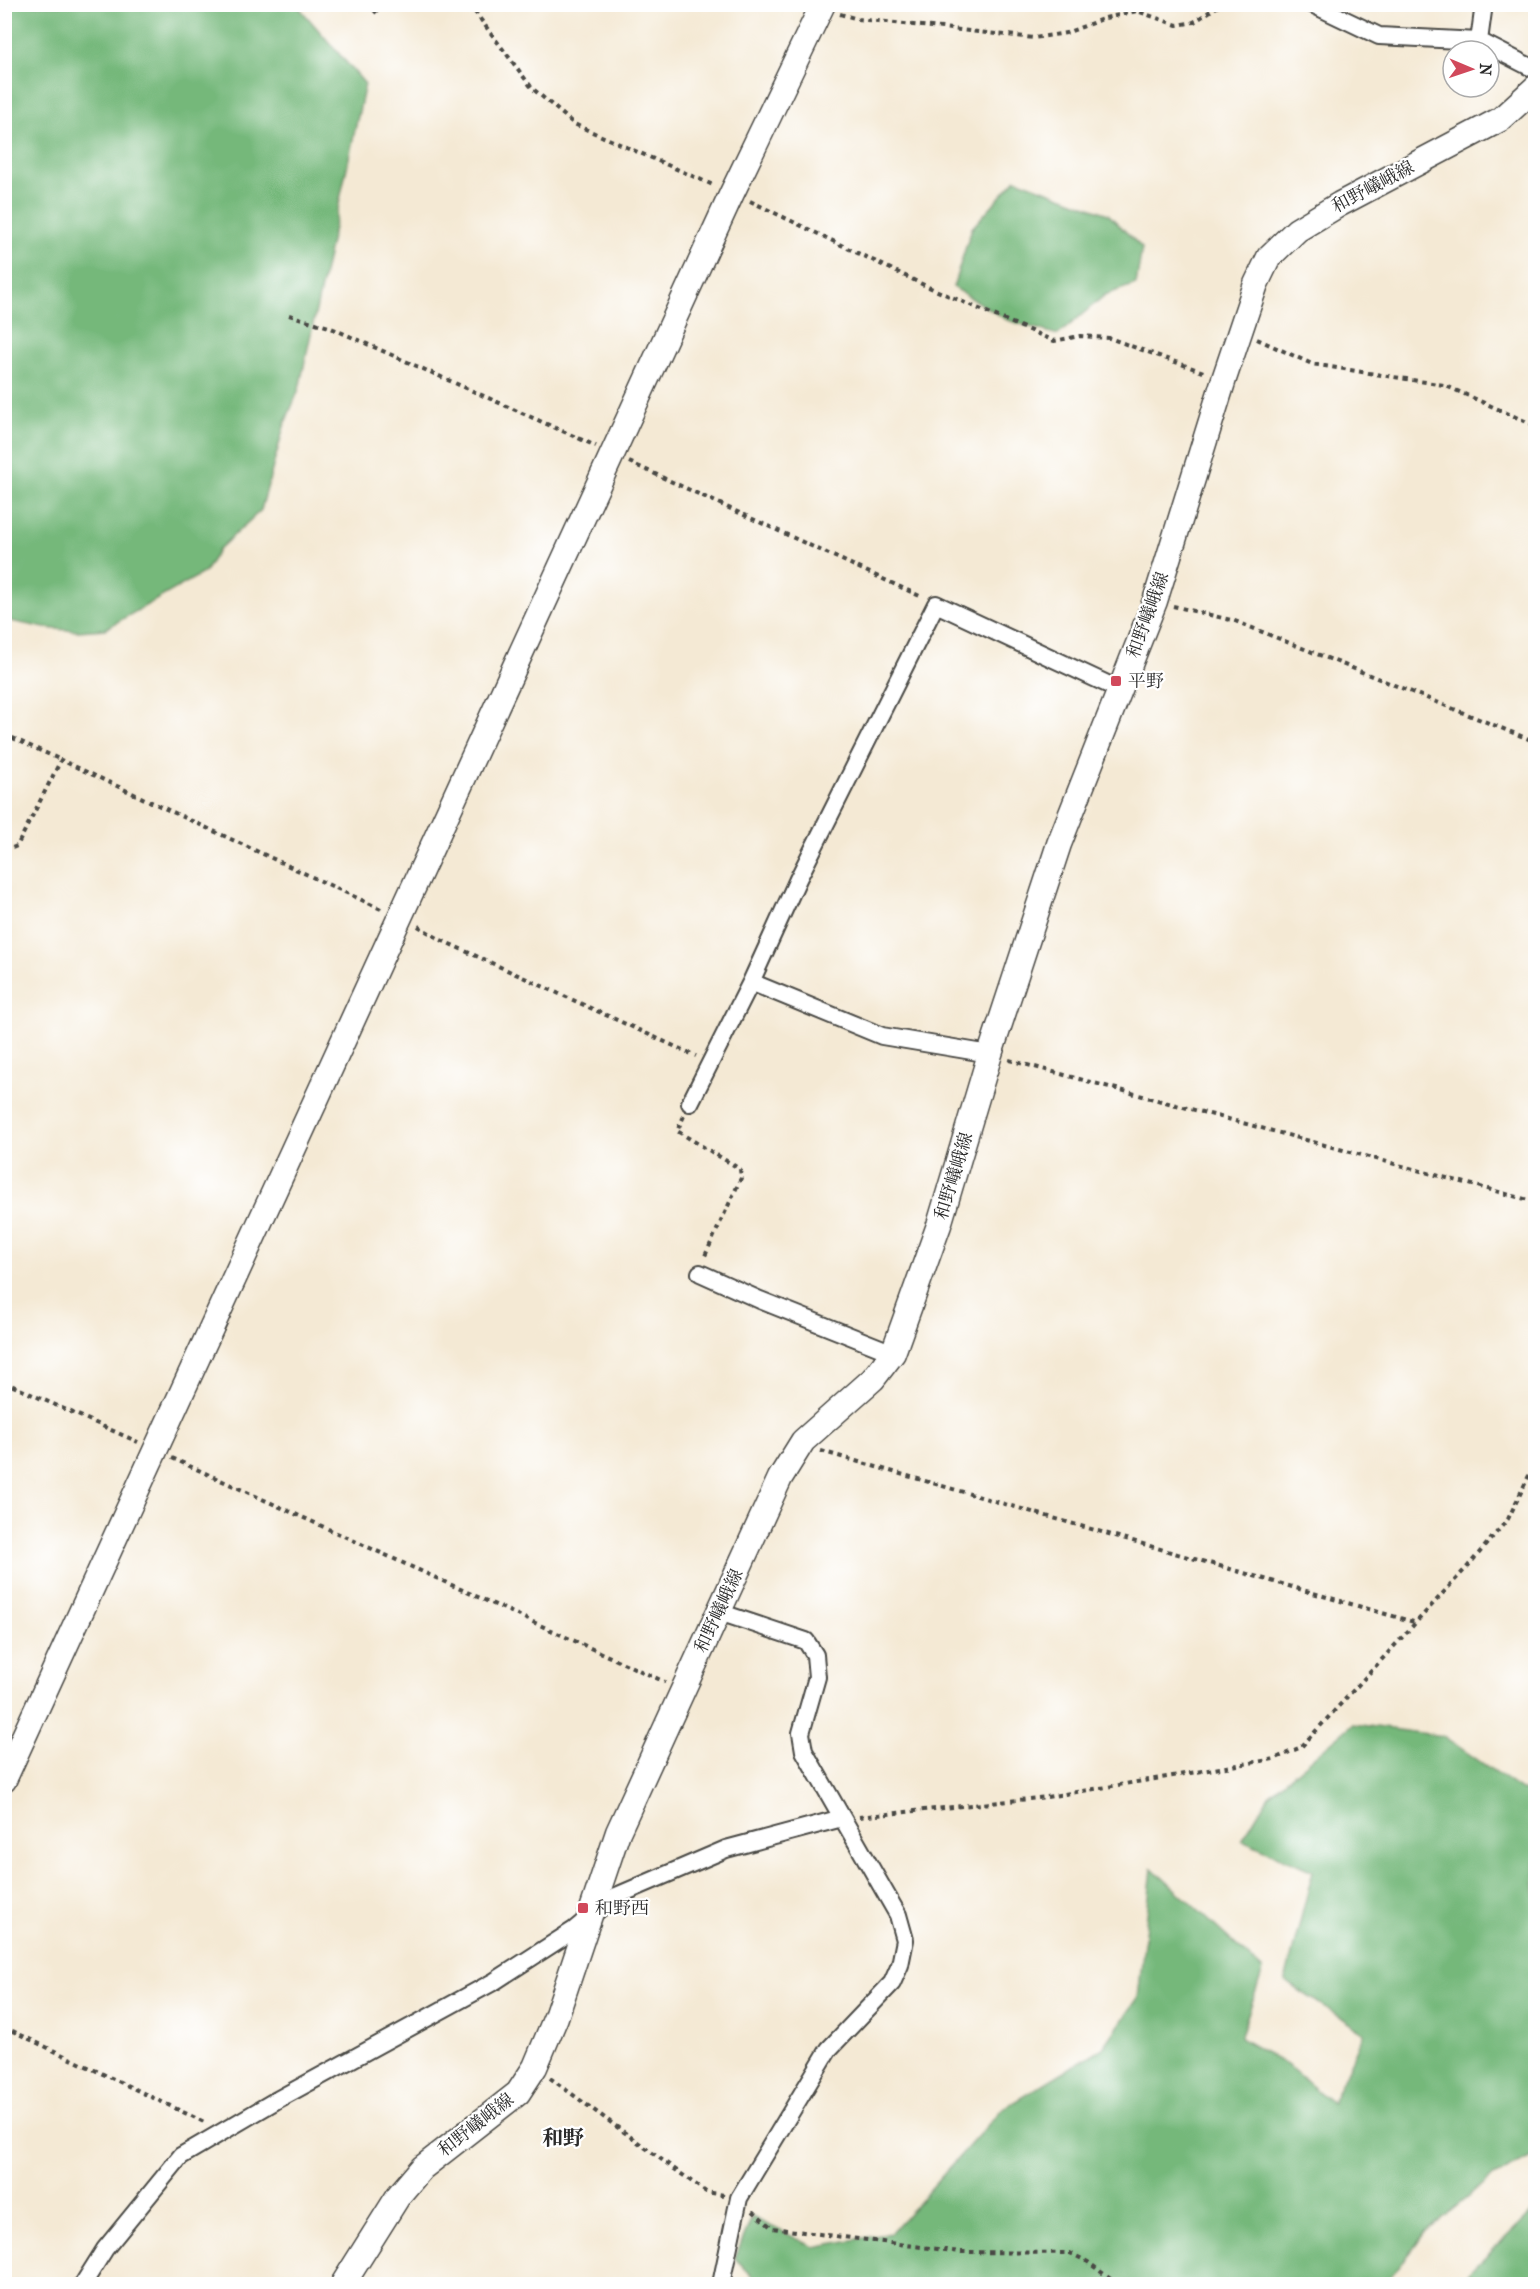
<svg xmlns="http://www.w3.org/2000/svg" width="1540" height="2289" font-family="'IM FELL French Canon','Noto Serif JP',serif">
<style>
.forest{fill:#75b87a;stroke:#507252;stroke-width:1.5}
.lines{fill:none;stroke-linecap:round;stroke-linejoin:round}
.street-casing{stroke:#494844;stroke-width:20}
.secondary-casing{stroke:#494844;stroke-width:27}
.path{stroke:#494844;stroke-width:4;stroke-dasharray:4.5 4.5;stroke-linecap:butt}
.street{stroke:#fff;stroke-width:16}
.secondary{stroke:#fff;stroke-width:24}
.poi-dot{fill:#d1495b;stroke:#fff;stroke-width:2}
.labels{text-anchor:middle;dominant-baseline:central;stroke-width:4.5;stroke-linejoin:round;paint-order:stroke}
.street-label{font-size:18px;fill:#2b2b2b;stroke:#fff}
.poi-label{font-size:18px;fill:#2b2b2b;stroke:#fff;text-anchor:start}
.quarter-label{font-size:21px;font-weight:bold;fill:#2b2b2b;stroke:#fff}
</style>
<rect width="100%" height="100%" fill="#fff"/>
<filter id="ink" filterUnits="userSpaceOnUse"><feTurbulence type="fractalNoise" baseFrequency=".0167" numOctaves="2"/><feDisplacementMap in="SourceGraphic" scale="12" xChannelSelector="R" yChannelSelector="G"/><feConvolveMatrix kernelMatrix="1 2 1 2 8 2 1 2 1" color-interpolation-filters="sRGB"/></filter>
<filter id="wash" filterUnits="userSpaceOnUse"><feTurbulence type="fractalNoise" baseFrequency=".008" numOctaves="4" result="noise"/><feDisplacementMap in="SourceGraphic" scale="24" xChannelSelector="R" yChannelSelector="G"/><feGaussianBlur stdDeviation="1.35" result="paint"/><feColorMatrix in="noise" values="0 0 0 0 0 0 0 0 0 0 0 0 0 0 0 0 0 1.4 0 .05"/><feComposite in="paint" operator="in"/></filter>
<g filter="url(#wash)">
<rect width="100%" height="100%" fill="#f4e9d4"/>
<path class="forest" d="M4 5H297L365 84 299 389 285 423 261 510 219 549 205 572 105 629 78 631 45 628 5 620Z
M1016 179 1108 214 1142 248 1136 284 1105 295 1058 335 1007 320 953 287 972 228Z
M1353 1724 1443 1736 1521 1790 1535 1792V2155L1490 2179 1426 2231 1385 2284H760L735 2258 752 2217 814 2247 891 2233 1002 2109 1103 2048 1138 1998 1152 1868 1263 1970 1240 2038 1287 2065 1332 2103 1364 2033 1285 1981 1313 1871 1242 1840 1269 1795Z
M1535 2209V2284H1458Z"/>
</g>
<g filter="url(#ink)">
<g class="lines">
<defs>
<path id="street" d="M1312 4 1379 36 1479 41 1536 70
M1479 41 1484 4
M751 982 798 879 936 604 1120 690
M690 1103 751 982 882 1036 990 1054
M700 1273 760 1300 893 1353
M719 1612 806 1641 815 1655 817 1677 801 1733 804 1751 898 1915 905 1940 900 1965 892 1983 829 2049 739 2198 721 2284
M83 2284 105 2249 181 2156 275 2101 495 1981 574 1930 614 1897 726 1849 842 1818"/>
<path id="secondary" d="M4 1780 732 193 823 4
M343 2284 399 2195 422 2168 518 2093 535 2067 556 2017 618 1832 780 1478 803 1441 873 1379 893 1353 939 1225 990 1054 1059 844 1155 601 1224 379 1256 284 1269 257 1297 230 1340 204 1501 119 1536 87"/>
</defs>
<use href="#street" class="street-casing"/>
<use href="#secondary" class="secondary-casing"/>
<path class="path" d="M469 4 532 88 574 124 713 185
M374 13 383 4
M840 14 858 19 1034 38 1066 33 1105 18 1137 11 1177 25 1194 22 1221 4
M750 201 926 286 1054 341 1080 336 1109 338 1206 373
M289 315 329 327 596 446
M1257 339 1312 364 1444 385 1536 426
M629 462 922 597
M1173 606 1235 621 1536 742
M4 734 61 760
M4 851 17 846 61 760 381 909
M418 926 441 940 696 1056
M1009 1060 1536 1202
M684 1116 677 1131 740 1169 741 1178 704 1258
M4 1382 138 1442
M821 1451 1417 1623
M172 1458 665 1682
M859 1817 1047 1797 1274 1759 1301 1747 1468 1566 1508 1519 1536 1461
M4 2027 204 2122
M550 2078 706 2192 724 2195
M753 2211 772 2228 961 2252 1070 2253 1088 2262 1117 2284"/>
<use href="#street" class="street"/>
<use href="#secondary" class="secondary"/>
</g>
</g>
<g class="poi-dot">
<rect x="1110" y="675" width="12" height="12" rx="3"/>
<rect x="577" y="1902" width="12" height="12" rx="3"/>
</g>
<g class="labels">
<g class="street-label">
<text transform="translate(1373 187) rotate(-28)">和野嶬峨線</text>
<text transform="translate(1148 615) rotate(-70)">和野嶬峨線</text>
<text transform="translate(954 1176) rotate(-73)">和野嶬峨線</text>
<text transform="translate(719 1611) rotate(-65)">和野嶬峨線</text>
<text transform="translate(476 2125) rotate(-38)">和野嶬峨線</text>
</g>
<g class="poi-label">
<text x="1128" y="681">平野</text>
<text x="595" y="1908">和野西</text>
</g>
<g class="quarter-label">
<text x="563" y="2138">和野</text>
</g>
</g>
<rect width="1540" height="2289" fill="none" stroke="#fff" stroke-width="24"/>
<g transform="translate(1471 69) rotate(92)"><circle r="28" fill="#ffffff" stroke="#aaaaaa" stroke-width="1.5"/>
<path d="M0-4.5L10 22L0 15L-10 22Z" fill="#d1495b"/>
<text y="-9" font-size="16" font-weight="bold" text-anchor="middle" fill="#2b2b2b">N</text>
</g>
</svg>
